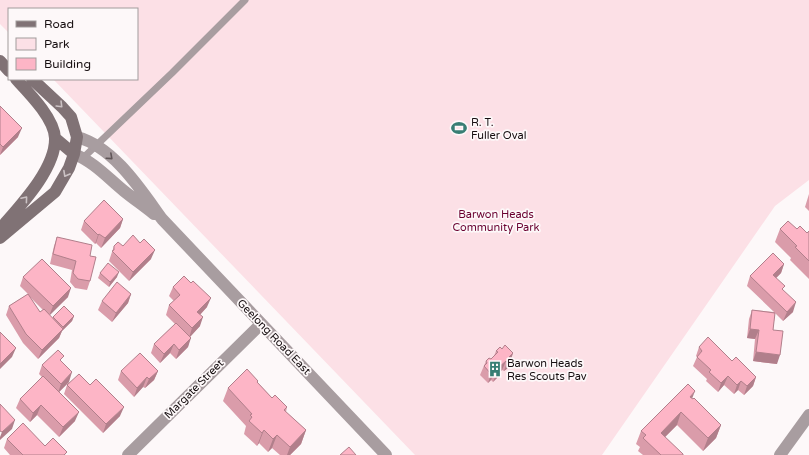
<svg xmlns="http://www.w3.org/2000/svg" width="809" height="455" font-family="'Varela Round',sans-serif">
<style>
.green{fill:#fce0e6}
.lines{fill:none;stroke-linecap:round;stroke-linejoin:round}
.lane{stroke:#a89da0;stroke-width:7}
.street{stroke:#a89da0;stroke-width:12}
.secondary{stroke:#807275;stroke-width:12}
.wall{fill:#da9caa;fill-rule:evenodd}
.shaded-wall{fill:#b17f8b}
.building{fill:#fdb5c6;stroke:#b17f8b}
.oneway{stroke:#cbc2c4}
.oneway2{stroke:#605658}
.labels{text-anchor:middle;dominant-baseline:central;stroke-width:3.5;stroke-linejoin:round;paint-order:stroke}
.poi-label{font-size:11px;fill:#170f11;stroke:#fdf8f9;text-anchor:start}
.park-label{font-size:11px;fill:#6a0030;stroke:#fdf8f9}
.street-label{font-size:11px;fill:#170f11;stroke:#fdf8f9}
</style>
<rect width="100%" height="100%" fill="#fdf8f9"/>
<path class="green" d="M0 0H809V180L775 206 602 455H415L53 79H137V9H9V33L0 24Z"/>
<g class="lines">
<path class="lane" d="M83 158 172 73 245 0"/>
<path class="street" d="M77 137C114 147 141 190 162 219L386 455
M74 154C94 162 108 178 124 191 134 199 144 206 154 214
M128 455 261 324
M780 455 809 415"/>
<path class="secondary" d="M0 61 9 71
M55 138 74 154
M0 229C19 207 56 169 55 138 54 118 29 93 16 79
M0 238 55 192 69 168 74 154 77 137 71 117 62 107 32 79"/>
</g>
<path class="wall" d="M0 106 18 137 0 155Z
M809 194V211L805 207Z
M123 219 120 228 101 248 96 243 95 244 81 230 84 221Z
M780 229H797L807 233 809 231V279L790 260 791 258 775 242Z
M57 237 90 256V281L87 290 75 288 70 282 72 270 50 264 54 246Z
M114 246H123L151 259 129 281 109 261Z
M784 264 781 273 776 278 783 290 793 312 783 321 775 313 773 330 777 364 753 361 755 339 747 338 749 319 752 310 774 312 747 286 750 276Z
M100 273 117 277 109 287 98 278Z
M23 277 68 297 49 315 52 318 53 317 74 316 72 321 62 331 59 338 38 359 23 343 6 315 9 306 28 294 20 286ZM29 296 43 310 40 312Z
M173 287 207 307 200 315V326L190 337 188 347 176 359 170 353 160 363 151 353 154 344 175 324 166 315 169 305 174 301 169 296Z
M131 294 128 303 112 322 98 310 102 301Z
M699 347 732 361 756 377 753 386 744 395 738 390 734 394 724 385 718 392 706 381 707 379 693 366 697 357 696 356Z
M502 349 513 353 508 368 504 371 502 370 498 374 497 378 493 382 491 380 488 383 480 375 486 361 491 359 494 356 496 351Z
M62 362 69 382 59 392 75 421 59 437 37 415 30 422 16 408 20 399 42 377 39 374 42 365Z
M121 371H158L154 380 145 388 143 387 134 397 118 380Z
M258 381V383L272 398 287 407 286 412 306 430 301 444 290 455H280L272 448 268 452 259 443 257 446 244 434 246 426 223 401 228 388Z
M67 385 120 416 103 433 64 394Z
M692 399 721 425 716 438 703 451 677 425 665 437 683 455H643L638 451 640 447 636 444 641 431Z
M7 439 45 446 66 455H10L4 448Z"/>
<path class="shaded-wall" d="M22 128 18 137 0 155 3 147Z
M123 219 120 228 101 248 105 238Z
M99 234 96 243 95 244 98 235Z
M155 250 151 259 129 281 133 272Z
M784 264 781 273 770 284 773 275Z
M119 272 117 277 109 287 110 282Z
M71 288 68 297 49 316 53 306Z
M131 294 128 303 112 322 116 313Z
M211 298 207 307 194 321 197 312Z
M796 302 793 312 783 321 787 312Z
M74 316 72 321 62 331 59 338 38 359 42 350 62 329 63 327Z
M203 317 200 326 189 338 192 328Z
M750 329 759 330 755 339 747 338Z
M191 338 188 347 176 359 179 350Z
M174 344 170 353 160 363 164 354Z
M16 348 12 357 0 369V364Z
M756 352 780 355 777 364 753 361Z
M513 353 508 368 504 371 509 357Z
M506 361 502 370 498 374 497 378 493 382 499 367Z
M158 371 154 380 145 388 149 379Z
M495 371 491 380 488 383 491 374Z
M72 372 69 382 58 393 61 384Z
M728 376 724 385 718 392 721 383Z
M147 377 143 387 134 397 137 388Z
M756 377 753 386 744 395 747 386Z
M741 381 738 390 734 394 737 385Z
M695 391 690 404V397Z
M41 405 37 415 30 422 33 413Z
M124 407 120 416 103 433 106 424Z
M79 412 75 421 59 437 63 427Z
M681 412 677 425 656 446 661 433Z
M15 420 12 429 0 440V437L2 432Z
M721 425 716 438 703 451 708 438Z
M264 430 259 443 257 446 262 433Z
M306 430 301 444 290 455H287L290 447Z
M277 435 272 448 268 452 273 439Z"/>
<path class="building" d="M0 106 22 128 3 147 0 144Z
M104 200 123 219 105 238 99 234 98 235 84 221Z
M788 221 797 229 800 226 807 233 809 231V261L795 247 797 246 780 229Z
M133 235 140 243 144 239 155 250 133 272 112 251 114 250V246L118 242 123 246Z
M57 237 92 245 90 256 96 257 90 281 78 279 73 273 76 261 53 254Z
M773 253 784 264 773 275 785 286 782 289 796 302 787 312 750 276Z
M42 259 71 288 53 306 23 277Z
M108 263 119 272 110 282 100 273Z
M184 276 191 283 193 281 211 298 197 312 203 317 192 328 169 305 180 295 173 287Z
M117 282 131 294 116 313 102 301Z
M28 294 40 312 44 309 63 329 42 350 26 334 9 306Z
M64 306 74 316 63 327 53 317Z
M752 310 775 313 773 330 783 331 780 355 756 352 759 330 750 329Z
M176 323 191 338 179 350 174 344 164 354 154 344Z
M0 332 16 348 0 364Z
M708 337 732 361 736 357 756 377 747 386 741 381 737 385 728 376 721 383 709 372 711 370 697 357 702 351 699 347Z
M505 345 513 353 509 357 511 359 507 362 506 361 499 367 500 369 496 372 495 371 491 374 484 366 487 363 486 361 489 358 491 359 498 352 496 351 500 347 502 349Z
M58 350 64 356 60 360 72 372 61 384 42 365Z
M140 353 158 371 149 379 147 377 137 388 121 371Z
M247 369 258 381 257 382 272 398 275 395 287 407 284 410 306 430 290 447 277 435 273 439 264 430 262 433 249 421 252 417 250 415 252 414 228 388Z
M79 374 90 385 96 379 124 407 106 424 67 385Z
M43 376 79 412 63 427 41 405 33 413 20 399Z
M688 384 695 391 690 397 693 399 694 398 721 425 708 438 681 412 661 433 683 454V455H661L643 438 646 435 641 431Z
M0 404 15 420 2 432 0 431Z
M23 423 45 446 53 438 67 452 64 455H23L7 439Z
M349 447 356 455H340Z"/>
<defs><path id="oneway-chevron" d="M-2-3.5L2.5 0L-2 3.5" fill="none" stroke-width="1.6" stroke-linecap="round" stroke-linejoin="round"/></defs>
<g class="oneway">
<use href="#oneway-chevron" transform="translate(60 105) rotate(45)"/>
<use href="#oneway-chevron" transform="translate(66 174) rotate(119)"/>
<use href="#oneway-chevron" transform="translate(25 199) rotate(-50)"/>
</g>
<use class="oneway2" href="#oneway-chevron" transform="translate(110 157) rotate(42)"/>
<defs>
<symbol id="stadium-bare" viewBox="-9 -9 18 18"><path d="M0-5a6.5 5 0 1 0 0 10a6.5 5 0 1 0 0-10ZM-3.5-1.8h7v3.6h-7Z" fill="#387e74" stroke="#fdf8f9" stroke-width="2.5" paint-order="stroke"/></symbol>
<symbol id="building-bare" viewBox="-9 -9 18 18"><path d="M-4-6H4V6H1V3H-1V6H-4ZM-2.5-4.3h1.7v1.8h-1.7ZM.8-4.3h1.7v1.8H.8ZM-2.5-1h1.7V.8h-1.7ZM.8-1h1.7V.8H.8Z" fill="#387e74" stroke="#fdf8f9" stroke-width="2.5" paint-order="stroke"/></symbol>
</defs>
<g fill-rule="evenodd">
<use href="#stadium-bare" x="448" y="117" width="22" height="22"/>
<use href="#building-bare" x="484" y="358" width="22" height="22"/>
</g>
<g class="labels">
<g class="poi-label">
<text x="471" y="122">R. T.<tspan x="471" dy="13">Fuller Oval</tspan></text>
<text x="507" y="363">Barwon Heads<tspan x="507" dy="13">Res Scouts Pav</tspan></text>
</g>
<g class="park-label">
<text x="496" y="214">Barwon Heads<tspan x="496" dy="13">Community Park</tspan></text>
</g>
<g class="street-label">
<text transform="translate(274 337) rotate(46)">Geelong Road East</text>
<text transform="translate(194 389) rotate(-45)">Margate Street</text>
</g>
</g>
<rect x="8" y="8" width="130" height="72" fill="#fdf8f9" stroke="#a19b9c"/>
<rect x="16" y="21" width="20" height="6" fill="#807275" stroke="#a19b9c"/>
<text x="44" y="28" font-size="12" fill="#170f11">Road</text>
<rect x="16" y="38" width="20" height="12" fill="#fce0e6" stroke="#a19b9c"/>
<text x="44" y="48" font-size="12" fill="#170f11">Park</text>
<rect x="16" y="58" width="20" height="12" fill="#fdb5c6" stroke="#a19b9c"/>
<text x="44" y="68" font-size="12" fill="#170f11">Building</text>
</svg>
